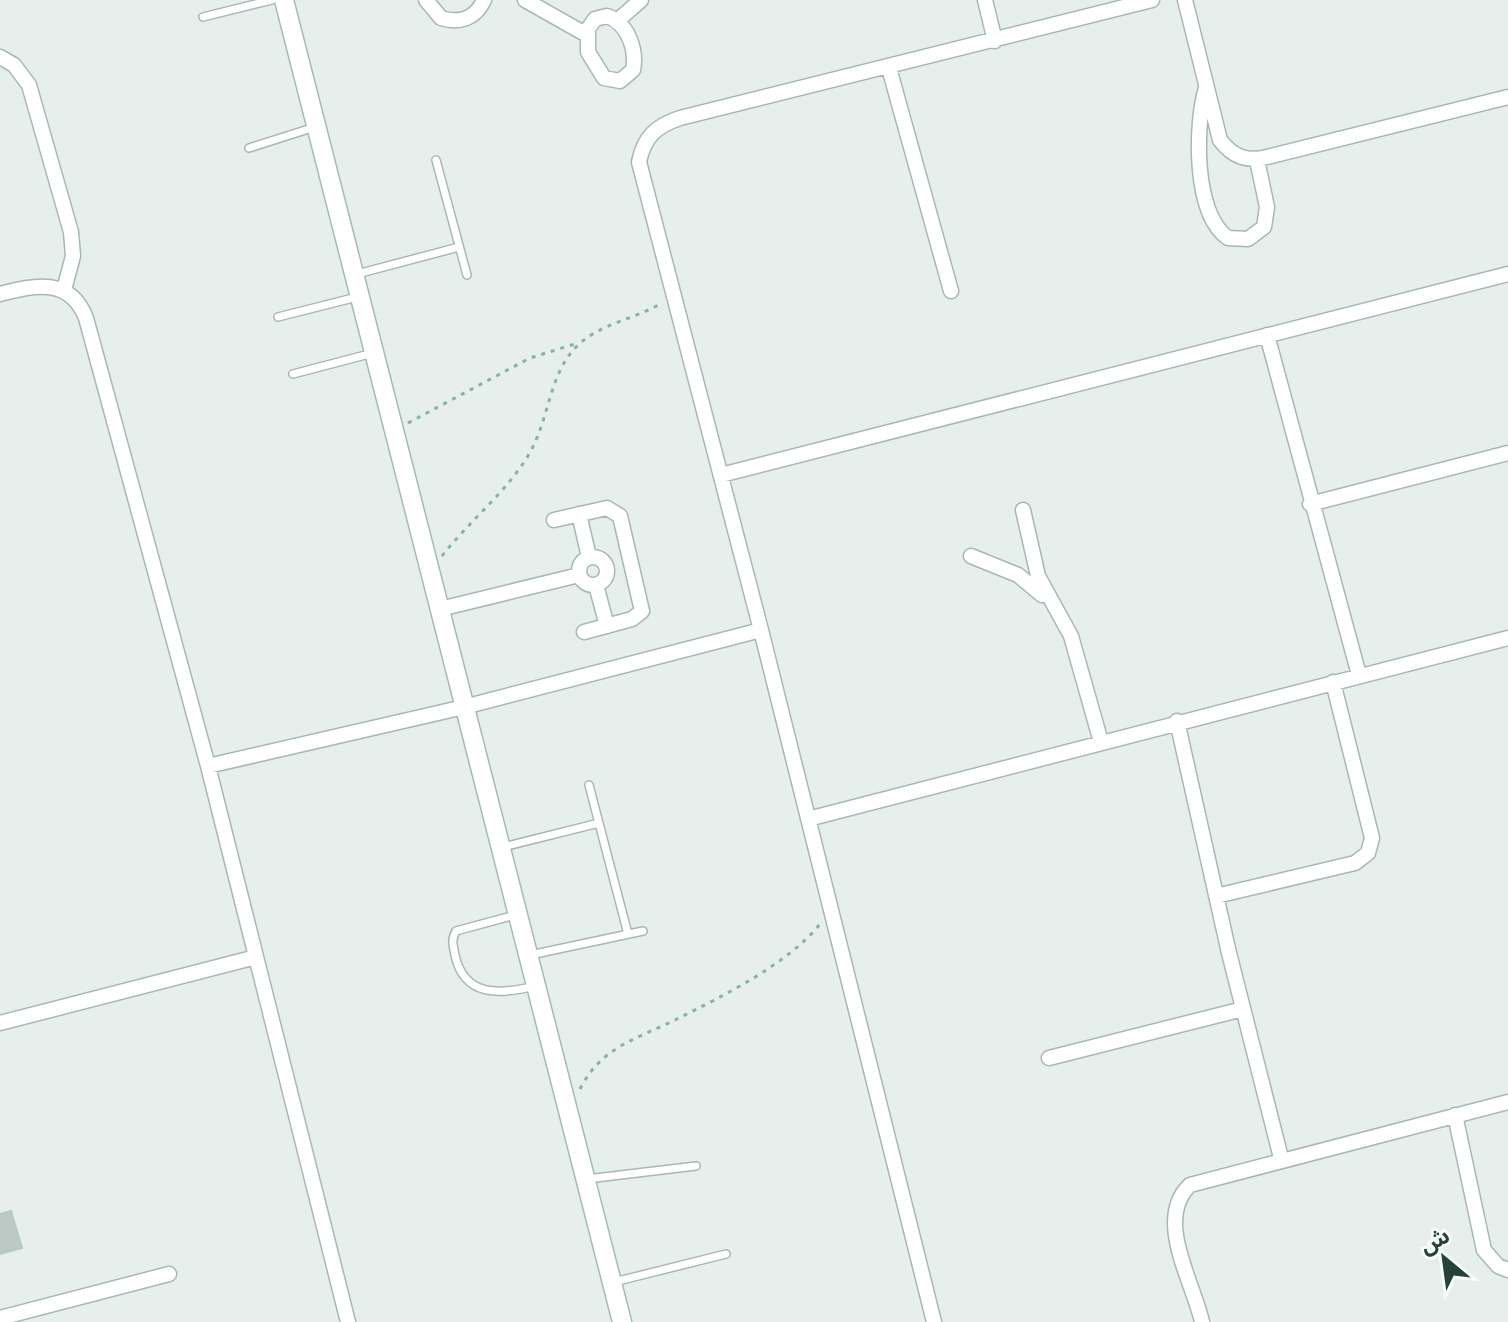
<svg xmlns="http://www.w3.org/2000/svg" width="1508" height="1322" font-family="'Source Sans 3','Noto Sans Arabic',sans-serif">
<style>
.building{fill:#bbcac4;stroke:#b8c9c2;stroke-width:2}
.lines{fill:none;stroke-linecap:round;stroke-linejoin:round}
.lane-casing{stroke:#a8b8b2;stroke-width:10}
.street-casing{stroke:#a8b8b2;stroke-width:17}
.secondary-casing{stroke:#a4bbb3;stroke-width:21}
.path{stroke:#86b3a5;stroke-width:3;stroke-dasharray:4 6;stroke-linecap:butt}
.lane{stroke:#fff;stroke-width:7}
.street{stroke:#fff;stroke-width:14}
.secondary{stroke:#fff;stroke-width:18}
</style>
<rect width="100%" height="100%" fill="#e6efeb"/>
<path class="building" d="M11 1211 22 1248 0 1254V1214Z"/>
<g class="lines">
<defs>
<path id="lane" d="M203 17 272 0
M249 148 315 127
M436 160 467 275
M357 274 459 247
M278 317 357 297
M293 374 373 353
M589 785 628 934
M503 847 599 823
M515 915 456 931C451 939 453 945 455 955 464 997 499 995 535 986
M530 955 643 931
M587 1179 696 1166
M614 1282 726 1254"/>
<path id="street" d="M426 0 441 18C460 24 476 18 484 0
M525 0 587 35
M985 0 995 41
M1185 0 1220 140C1233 157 1247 162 1267 157L1508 97
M607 16C628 23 637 50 633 70L620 81 604 78 588 52V29L595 19Z
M617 21 641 0
M0 57 14 65 29 85 71 232 73 256 64 290
M889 68 951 291
M1206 88C1195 124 1193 214 1228 238L1248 239 1264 227 1267 207 1257 160
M0 294C35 285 70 277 86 318L208 766 348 1322
M1267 335 1359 675
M721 475 1508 274
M1310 504 1508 453
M1023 510 1038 576 1071 636 1101 742
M579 514 589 557
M554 520 607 508 620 516 642 611 632 619 584 632
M971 556 1018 575 1042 595
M579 571a14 14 0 1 1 28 0a14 14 0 1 1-28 0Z
M596 585 607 626
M440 609 579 575
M1177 721 1229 953 1281 1158
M208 766 464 707 761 630
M808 819 1508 638
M1216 896 1355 863 1368 853 1372 838 1333 682
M0 1023 256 957
M1049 1058 1243 1009
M1455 1115 1484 1250 1498 1266 1508 1270
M0 1318 169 1274
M934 1322 761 630 639 162C644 137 656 126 680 118L1152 0
M1202 1322C1193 1281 1154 1219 1190 1185L1508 1102"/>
<path id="secondary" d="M284 0 622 1322"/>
</defs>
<use href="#lane" class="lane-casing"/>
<use href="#street" class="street-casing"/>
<use href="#secondary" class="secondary-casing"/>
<path class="path" d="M408 423 530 358 578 343
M442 556C469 521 507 492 529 454 550 419 548 373 579 344 601 324 634 319 660 304
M580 1089C602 1046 637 1039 677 1019 723 996 788 964 820 924"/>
<use href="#lane" class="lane"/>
<use href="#street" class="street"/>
<use href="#secondary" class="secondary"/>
</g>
<g transform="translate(1444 1258) rotate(331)" stroke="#f7fbf9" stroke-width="6" paint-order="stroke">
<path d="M0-6L14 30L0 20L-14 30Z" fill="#24423a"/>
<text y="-12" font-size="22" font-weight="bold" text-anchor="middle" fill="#24423a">ش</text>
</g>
</svg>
